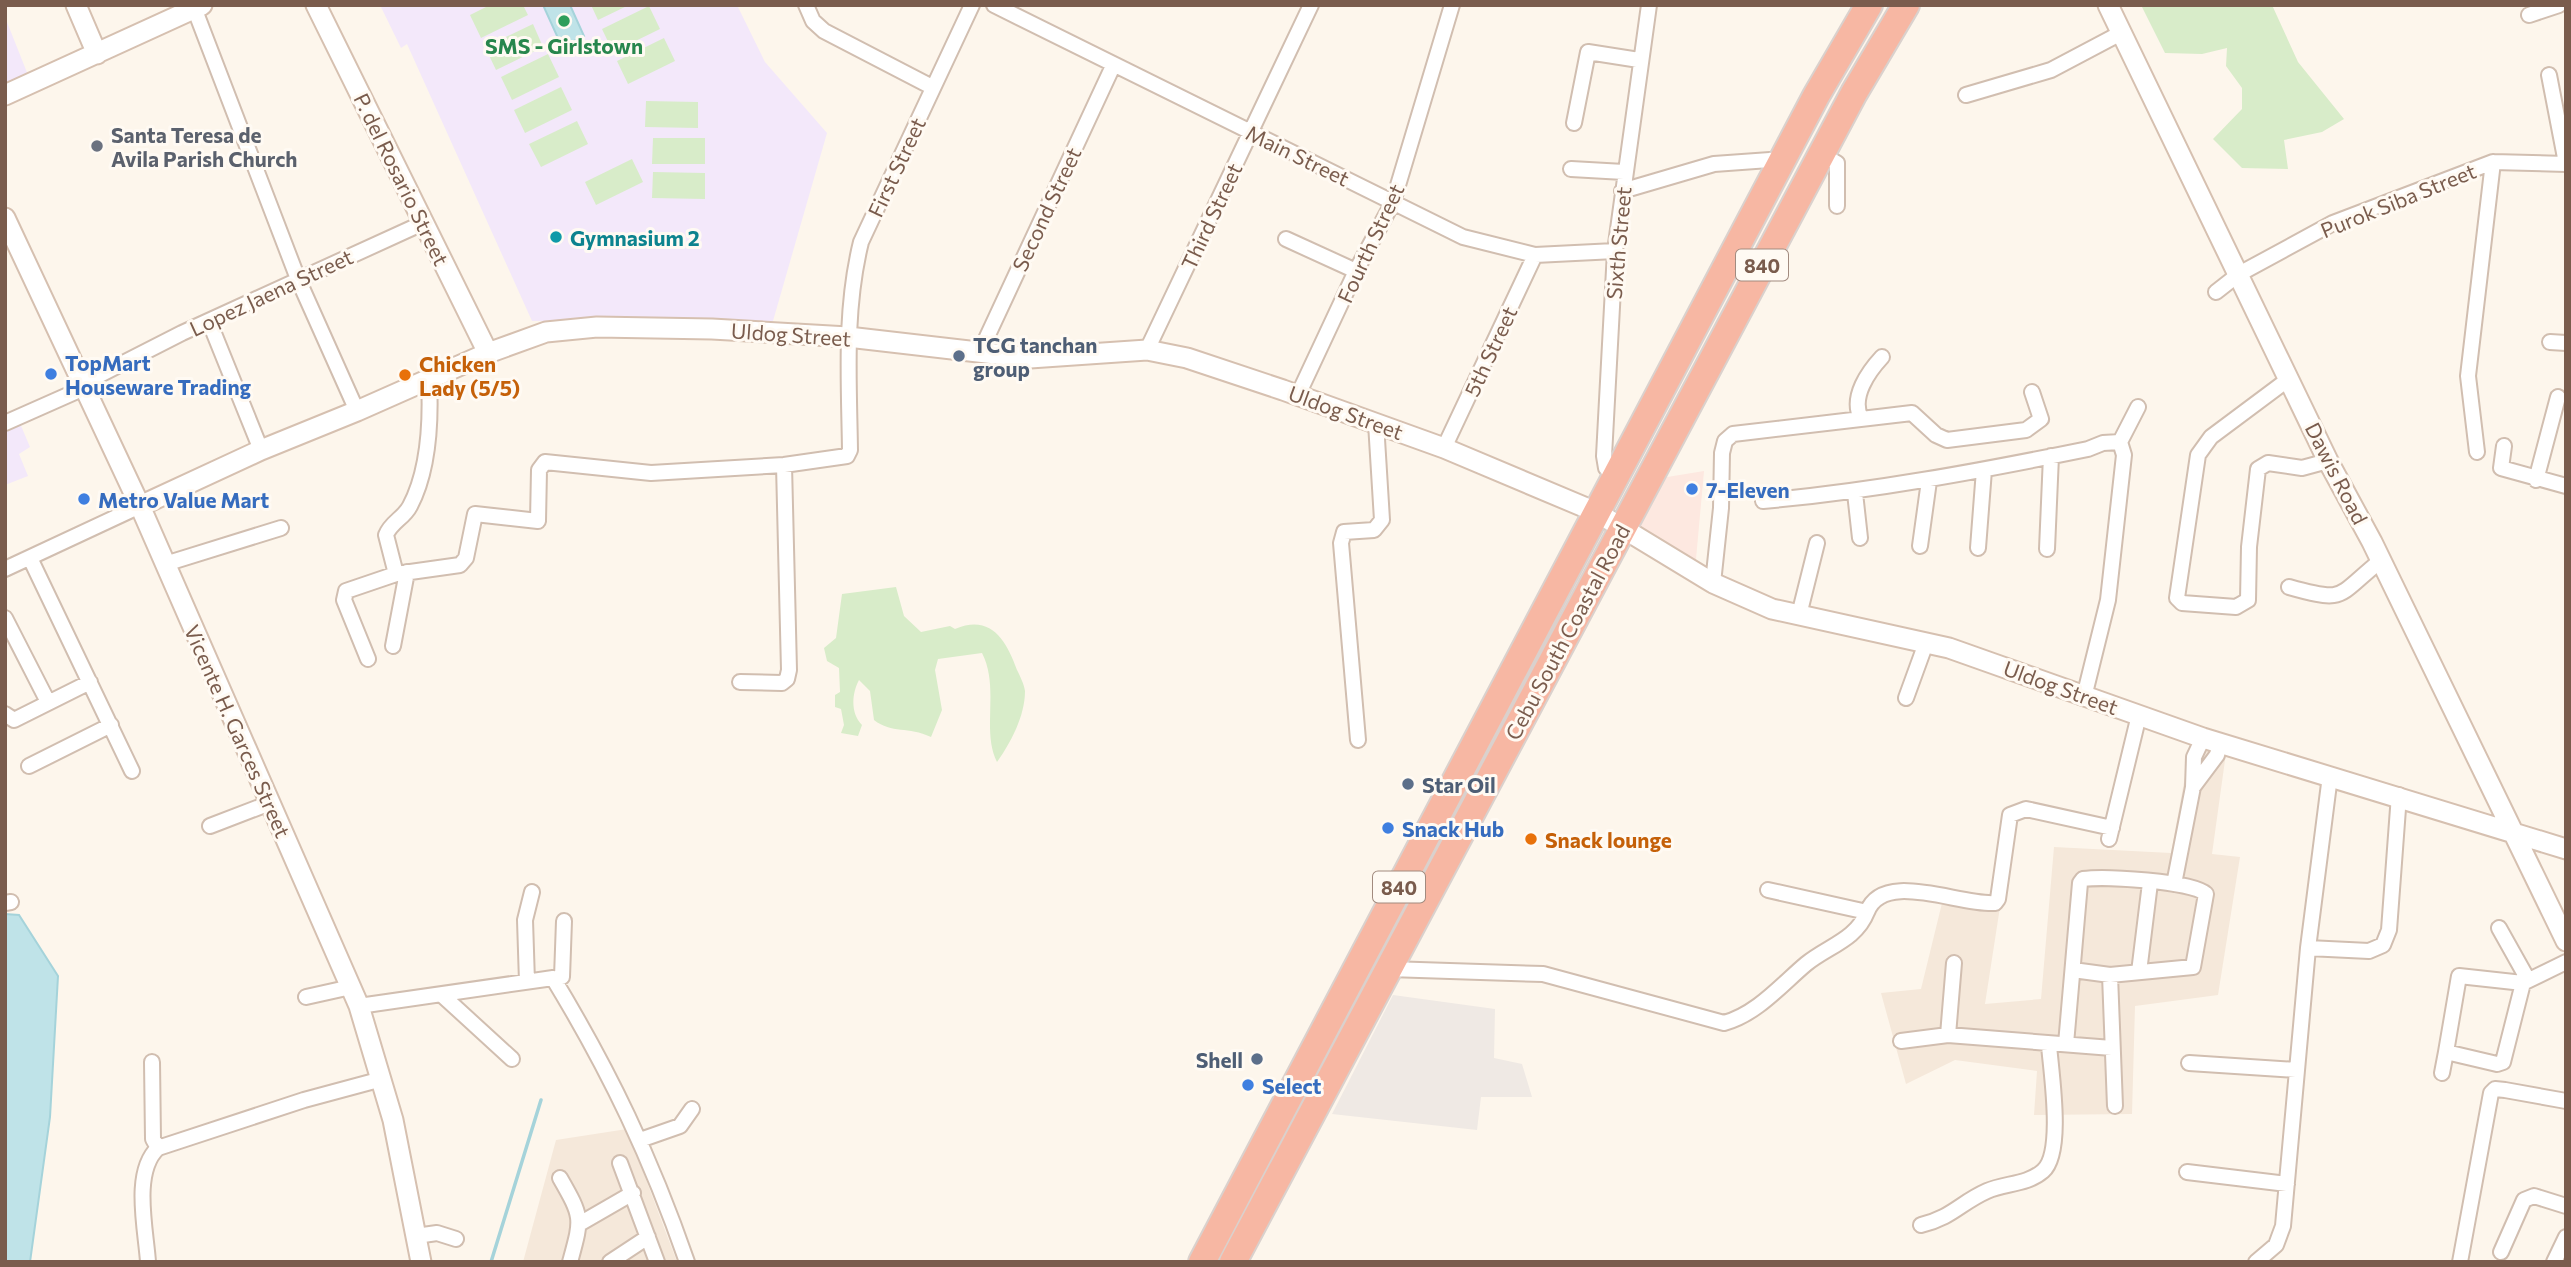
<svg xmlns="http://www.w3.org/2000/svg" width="2571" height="1267" font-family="Commissioner,sans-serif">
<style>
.residential{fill:#f5e8da}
.commercial{fill:#fde8e0}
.industrial{fill:#efe9e4}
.education{fill:#f3e8fa}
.green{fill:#d8ecc9}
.water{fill:#bfe3e8;stroke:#a5d3da;stroke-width:2}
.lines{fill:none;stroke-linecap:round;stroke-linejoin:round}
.stream{stroke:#a5d3da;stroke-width:3.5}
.street-casing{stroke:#d1beb0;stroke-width:18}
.secondary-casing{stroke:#d6c0b0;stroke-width:23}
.highway-casing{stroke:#dad1cd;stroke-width:30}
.street{stroke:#fff;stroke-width:14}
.secondary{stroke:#fff;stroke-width:19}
.highway{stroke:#f7b7a3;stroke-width:26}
.leisure-dot{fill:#2e9e5b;stroke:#fffaf3;stroke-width:2.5}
.worship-dot{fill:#6b7280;stroke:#fffaf3;stroke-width:2.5}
.culture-dot{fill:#0f9aa8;stroke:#fffaf3;stroke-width:2.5}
.service-dot{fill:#5c6f8a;stroke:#fffaf3;stroke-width:2.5}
.shop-dot{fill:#3f7fe0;stroke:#fffaf3;stroke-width:2.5}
.food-dot{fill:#e8710a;stroke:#fffaf3;stroke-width:2.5}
.labels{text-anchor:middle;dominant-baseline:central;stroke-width:6;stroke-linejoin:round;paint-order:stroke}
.shield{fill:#fffaf3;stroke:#a28b7f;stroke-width:2}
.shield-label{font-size:19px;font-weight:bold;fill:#7a5c4d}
.leisure-label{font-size:21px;font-weight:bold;fill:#27864d;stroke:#fffaf3}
.worship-label{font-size:21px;font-weight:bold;fill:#5b616d;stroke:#fffaf3;text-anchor:start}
.street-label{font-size:21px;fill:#7a5c4d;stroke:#fffaf3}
.culture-label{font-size:21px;font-weight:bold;fill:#0d838f;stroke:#fffaf3;text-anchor:start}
.service-label{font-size:21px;font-weight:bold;fill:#4e5e75;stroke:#fffaf3;text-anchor:start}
.shop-label{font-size:21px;font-weight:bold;fill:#366cbe;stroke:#fffaf3;text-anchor:start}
.food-label{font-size:21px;font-weight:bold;fill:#c56008;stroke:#fffaf3;text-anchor:start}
</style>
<rect width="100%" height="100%" fill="#fdf6ec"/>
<path class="residential" d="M2191 744 2226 753 2212 854 2240 857 2218 995 2135 1006 2132 1114 2034 1115 2037 1071 1955 1060 1906 1084 1881 993 1921 989 1943 899 2000 907 1985 1004 2041 999 2054 847 2171 853Z
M627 1129 677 1262H523L556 1140Z"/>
<path class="commercial" d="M1704 471 1695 570 1636 530 1655 479Z"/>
<path class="industrial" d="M1393 995 1495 1009 1494 1058 1522 1064 1532 1097H1481L1477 1130 1332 1114Z"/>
<path class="education" d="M380 5H737L765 62 827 133 773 321H532L407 44 401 48Z
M5 17 28 75 5 87Z
M19 421 30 447 19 454 28 476 5 485V427Z"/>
<path class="green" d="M490 5H523L528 15 481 38 470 15Z
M591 5H629L598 20Z
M2141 5H2272L2298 62 2344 119 2322 132 2284 140 2288 169 2242 168 2213 139 2242 109V88L2226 66 2227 48 2202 54 2165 53Z
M649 6 660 29 613 52 602 29Z
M533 24 543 47 496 70 485 47Z
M664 38 675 61 628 84 617 61Z
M548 54 559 77 512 100 501 77Z
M561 87 572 110 525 133 514 110Z
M646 101 698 102V128L645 127Z
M577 121 588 144 541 167 529 144Z
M653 138H705V164H652Z
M632 159 643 182 596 205 585 182Z
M653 172 705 173V199L652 198Z
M896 587 904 616 921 632 950 626 955 629C991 614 1006 640 1017 670 1020 676 1024 684 1025 691 1025 716 1011 742 997 762 981 730 1000 688 982 653L938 659 935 670 942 710 931 737C908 726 892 734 874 720L870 691 859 680C852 693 850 713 862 725L858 736 841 733 844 725 841 709 835 707V695L840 692 839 668 827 661 824 648 836 638 842 594Z"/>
<path class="water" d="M543 5H570L584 36 562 47Z
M5 914 19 915 58 976 50 1117 30 1262H5Z"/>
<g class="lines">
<path class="stream" d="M491 1262 541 1100"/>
<defs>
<path id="street" d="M193 5 298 279 357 411
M806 5 813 21 824 31 932 87
M994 5 1463 237 1535 255 1615 251
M2529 15 2559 5
M2549 75 2566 163
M1966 95 2051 70 2121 33
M1574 123 1588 52 1639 60
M1821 154 1837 163V206
M1571 169 1624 172
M1622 191 1714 164 1783 159
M1286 239 1356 271
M2216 292 2239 274 2333 223 2493 162 2566 164
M209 321 261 450
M2550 342 2566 343
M1147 350 1311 5
M980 352 1113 66
M2290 378 2211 437 2198 455 2177 598 2182 603 2236 607 2248 600 2249 547 2258 469 2268 463 2302 468 2328 461
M82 384 182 333 423 223
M1298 395 1356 271 1393 202 1452 5
M1861 418C1850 397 1869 371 1882 357
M5 423 84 388
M2120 442 2138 407
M2504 446 2501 468 2566 486
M1444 448 1535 255
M2477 452 2468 376 2493 162
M1614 478 1606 468 1604 456 1615 251 1649 5
M2536 480 2558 397
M1855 493 1860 538
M1763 501C1873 491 1980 471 2088 449L2103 443 2120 442
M1920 546 1929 481
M1978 548 1984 470
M2047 549 2051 456
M30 558 132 771
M165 564 281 528
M5 569 140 506
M396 574 386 535C391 522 404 518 410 506 429 470 431 420 429 380
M1713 583 1721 508 1722 453 1725 441 1733 434 1912 413 1936 435 1947 440 2026 430 2041 419 2032 392
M2289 587C2346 603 2336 597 2379 562
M1799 615 1817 543
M5 618 48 702
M393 646 407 572
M368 659 344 600 346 591 396 574 460 565 466 558 475 514 538 521 539 470 545 462 651 473 784 465 847 456 850 450C849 380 844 311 861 242L972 5
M740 682 782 683 787 679 789 670 784 465
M2084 697 2108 600 2124 455 2120 442
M1906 698 1926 643
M5 714 14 720 90 682
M1358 740 1341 543 1344 532 1374 530 1382 520 1376 423
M29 766 111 725
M2193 787 2217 755 2220 743
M210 826 270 803
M2109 839 2139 715
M2174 884 2193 787 2194 757 2203 738
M1768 890 1867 912C1883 869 1960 906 1995 903L1998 899 2010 815 2026 809 2112 828
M5 903 11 902
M2499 928 2527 978
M2308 948 2369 951 2383 945 2389 930 2399 795
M1389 969 1543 974 1724 1023C1757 1014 1781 985 1806 964 1828 946 1856 940 1867 912
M2139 972 2150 883
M2110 975 2115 1106
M562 977 564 921
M527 982 525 920 532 892
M2523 983 2459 976 2446 1052 2497 1064 2503 1062 2523 983 2566 962
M442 995 512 1059
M306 997 351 987
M359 1006 553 978C610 1072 651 1158 687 1262
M1948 1035 1954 963
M1901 1041 1948 1035 2112 1048
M2066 1044 2080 883 2083 879C2104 876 2192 881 2206 894L2193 967 2110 975 2073 970
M152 1062 153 1139 158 1148
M2189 1063 2296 1070
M2442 1073 2446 1052
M640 1140 680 1126 692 1109
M620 1163 657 1262
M2187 1172 2287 1184
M560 1178C583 1218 582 1218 570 1262
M581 1223 633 1193
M1921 1225C1953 1217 1960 1203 1987 1191 2005 1183 2027 1185 2043 1171 2064 1153 2051 1072 2049 1045
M416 1236 437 1233 456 1239
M2501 1252 2524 1200 2534 1196 2566 1206
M148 1262C146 1230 132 1172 158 1148L304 1100 382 1079
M610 1262 648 1237
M2256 1262 2276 1245 2283 1226 2308 948 2330 776
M2460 1262 2491 1093 2495 1089 2505 1090 2566 1101
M2554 1262 2566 1237"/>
<path id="secondary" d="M76 5 97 54
M316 5 488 353
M2108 5 2328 461 2372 542 2566 941
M5 95 202 5
M5 218 140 506 359 1006 393 1120 421 1262
M140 506 261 450 357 411 488 353 546 332 597 327 712 329 848 337 1030 358 1147 350 1187 358 1283 390 1444 448 1596 512 1713 583 1772 609 1949 648 2203 738 2566 849"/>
<path id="highway" d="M1202 1262 1816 96 1869 5
M1233 1262 1854 93 1906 5"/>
</defs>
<use href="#street" class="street-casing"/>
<use href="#secondary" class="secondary-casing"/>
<use href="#highway" class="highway-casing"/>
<use href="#street" class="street"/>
<use href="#secondary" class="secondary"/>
<use href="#highway" class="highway"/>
</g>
<circle class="leisure-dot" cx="564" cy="21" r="7"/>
<circle class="worship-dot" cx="97" cy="146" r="7"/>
<circle class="culture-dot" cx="556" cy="237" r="7"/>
<g class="service-dot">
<circle cx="959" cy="356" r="7"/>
<circle cx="1408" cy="784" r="7"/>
<circle cx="1257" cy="1059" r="7"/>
</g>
<g class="shop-dot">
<circle cx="51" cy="374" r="7"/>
<circle cx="1692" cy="489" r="7"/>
<circle cx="84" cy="499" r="7"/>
<circle cx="1388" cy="828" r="7"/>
<circle cx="1248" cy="1085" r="7"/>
</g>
<g class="food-dot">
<circle cx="405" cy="375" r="7"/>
<circle cx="1531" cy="839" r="7"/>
</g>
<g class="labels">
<g class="shield">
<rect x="1736" y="249.5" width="52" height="31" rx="5"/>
<rect x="1373" y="871.5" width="52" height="31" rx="5"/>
</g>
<g class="shield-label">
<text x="1762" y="265">840</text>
<text x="1399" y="887">840</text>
</g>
<g class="leisure-label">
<text x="564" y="45">SMS - Girlstown</text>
</g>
<g class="worship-label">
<text x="111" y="134">Santa Teresa de<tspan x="111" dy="24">Avila Parish Church</tspan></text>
</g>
<g class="street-label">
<text transform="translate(1298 155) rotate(26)">Main Street</text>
<text transform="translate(896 167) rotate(-65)">First Street</text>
<text transform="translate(402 179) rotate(64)">P. del Rosario Street</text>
<text transform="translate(2398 200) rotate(-22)">Purok Siba Street</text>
<text transform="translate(1046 209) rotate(-65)">Second Street</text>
<text transform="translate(1211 216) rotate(-65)">Third Street</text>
<text transform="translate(1370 243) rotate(-65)">Fourth Street</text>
<text transform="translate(1618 243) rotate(-85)">Sixth Street</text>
<text transform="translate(271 292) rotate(-25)">Lopez Jaena Street</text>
<text transform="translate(791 334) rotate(4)">Uldog Street</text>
<text transform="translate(1490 351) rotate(-65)">5th Street</text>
<text transform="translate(1346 412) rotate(20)">Uldog Street</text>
<text transform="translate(2337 473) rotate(63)">Dawis Road</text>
<text transform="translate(1567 632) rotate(-62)">Cebu South Coastal Road</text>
<text transform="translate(2061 687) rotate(20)">Uldog Street</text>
<text transform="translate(238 731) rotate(66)">Vicente H. Garces Street</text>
</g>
<g class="culture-label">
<text x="570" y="237">Gymnasium 2</text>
</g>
<g class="service-label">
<text x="973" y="344">TCG tanchan<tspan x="973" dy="24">group</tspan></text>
<text x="1422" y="784">Star Oil</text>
<text x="1243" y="1059" text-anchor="end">Shell</text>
</g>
<g class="shop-label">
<text x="65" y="362">TopMart<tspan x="65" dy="24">Houseware Trading</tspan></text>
<text x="1706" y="489">7-Eleven</text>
<text x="98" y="499">Metro Value Mart</text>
<text x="1402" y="828">Snack Hub</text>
<text x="1262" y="1085">Select</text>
</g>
<g class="food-label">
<text x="419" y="363">Chicken<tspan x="419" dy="24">Lady (5/5)</tspan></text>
<text x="1545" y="839">Snack lounge</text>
</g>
</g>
<rect width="2571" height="1267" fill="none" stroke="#7a5c4d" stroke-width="14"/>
</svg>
